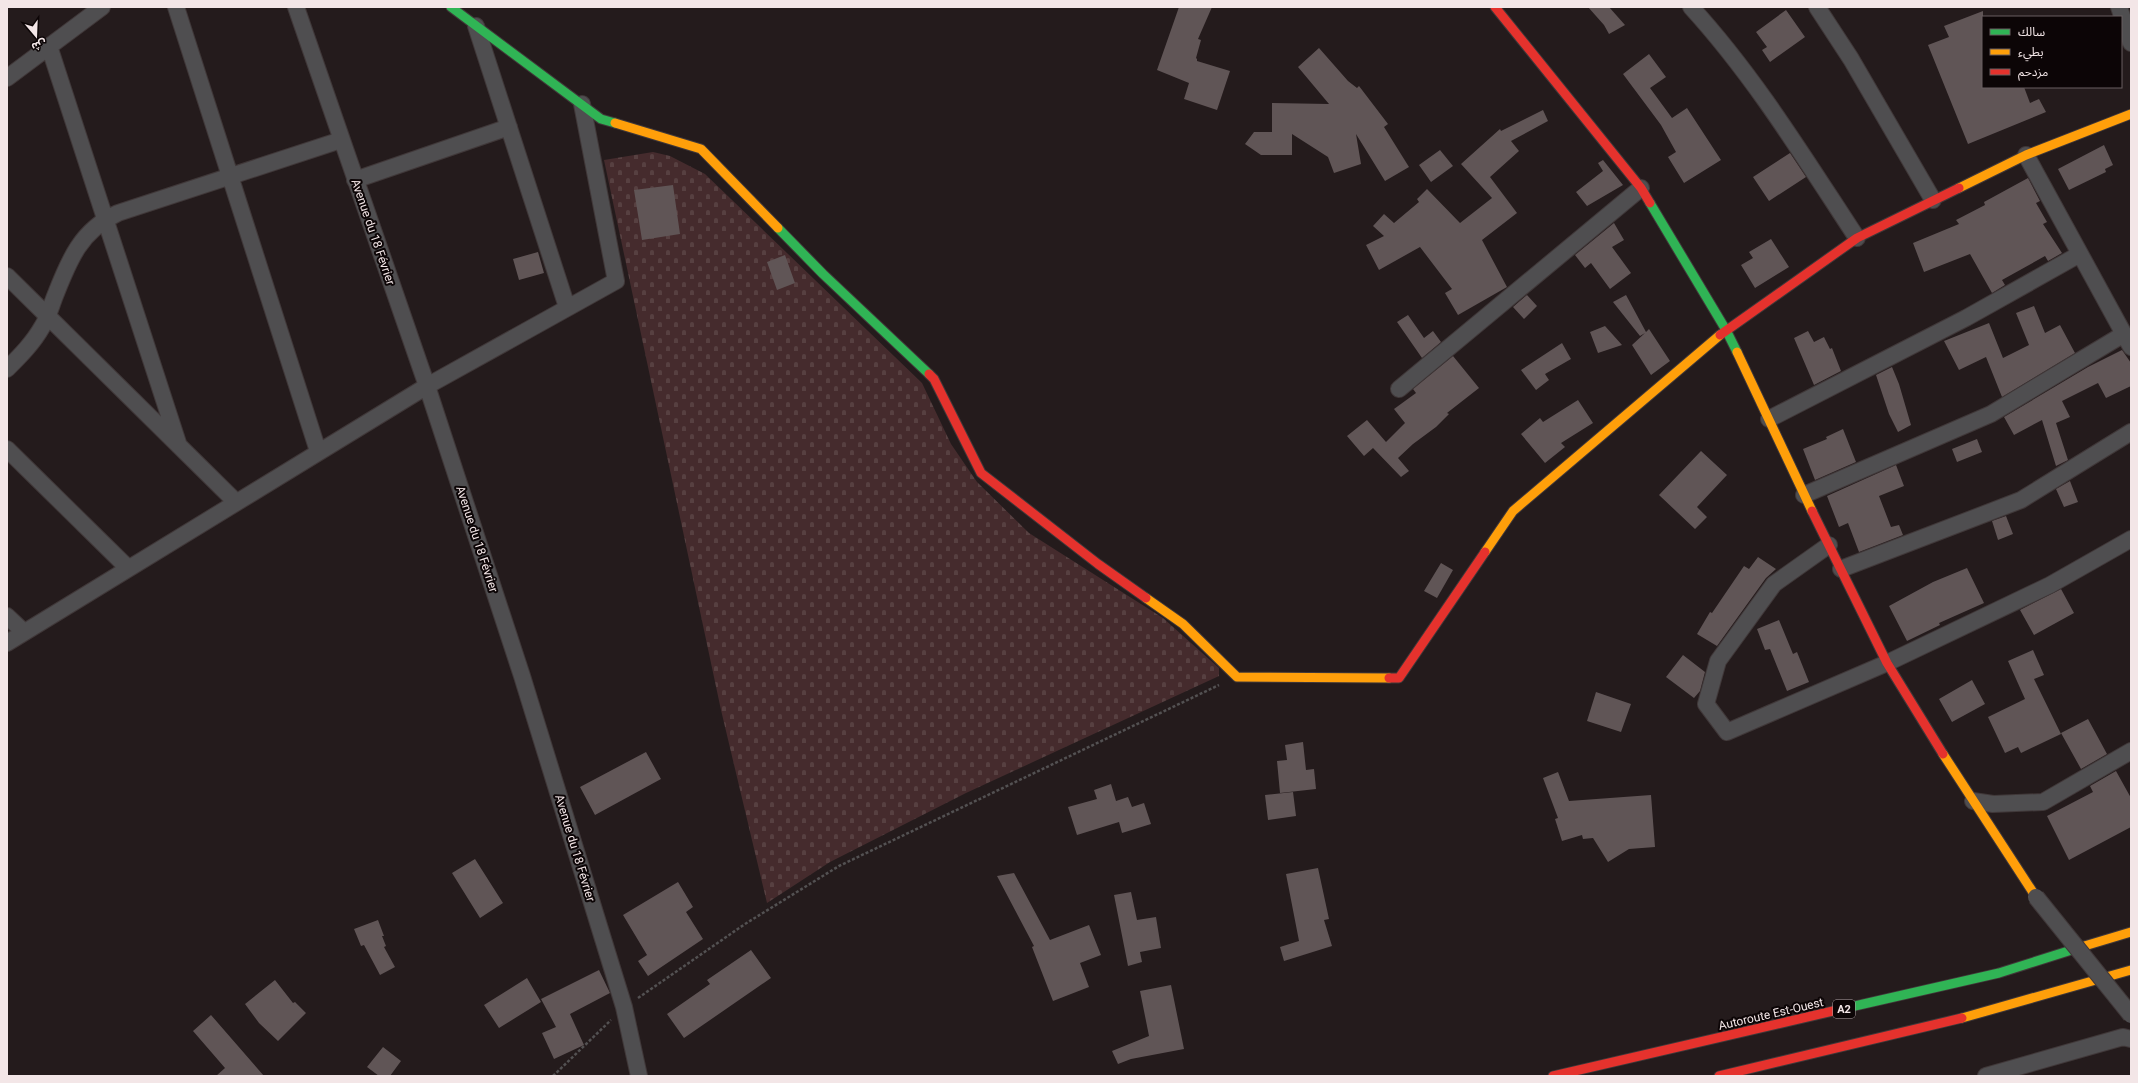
<svg xmlns="http://www.w3.org/2000/svg" width="2138" height="1083" font-family="Roboto,'Noto Sans Arabic',sans-serif">
<style>
.cemetery{fill:url(#cemetery-stones)}
.building{fill:#605556}
.lines{fill:none;stroke-linecap:round;stroke-linejoin:round}
.street-casing{stroke:#403839;stroke-width:18}
.fast-casing{stroke:#403839;stroke-width:11}
.slow-casing{stroke:#403839;stroke-width:11}
.jam-casing{stroke:#403839;stroke-width:11}
.path{stroke:#535152;stroke-width:2.5;stroke-dasharray:3 2;stroke-linecap:butt}
.street{stroke:#4f4e50;stroke-width:16}
.fast{stroke:#30b455;stroke-width:9}
.slow{stroke:#ff9f0a;stroke-width:9}
.jam{stroke:#e5322d;stroke-width:9}
.street-bridge-casing{stroke:#403839;stroke-width:18;stroke-linecap:butt}
.street-bridge{stroke:#4f4e50;stroke-width:16}
.labels{text-anchor:middle;dominant-baseline:central;stroke-width:4;stroke-linejoin:round;paint-order:stroke}
.shield{fill:#0c0506;stroke:#aea2a4;stroke-width:1}
.shield-label{font-size:11px;font-weight:bold;fill:#f3e6e7}
.street-label{font-size:12px;fill:#f3e6e7;stroke:#0c0506}
</style>
<defs>
<pattern id="cemetery-stones" width="16" height="16" patternUnits="userSpaceOnUse"><rect width="16" height="16" fill="#452b2d"/><path d="M2 7V4a2 2 0 0 1 4 0v3zM10 15v-3a2 2 0 0 1 4 0v3z" fill="#574041"/></pattern>
</defs>
<rect width="100%" height="100%" fill="#241b1c"/>
<path class="cemetery" d="M653 152 670 156 705 174 922 383 951 444 977 482 1029 533 1163 618 1219 668V676L966 793 830 862 767 903 721 710 604 160Z"/>
<path class="building" d="M1179 7H1212L1198 39 1201 40 1196 58 1197 59V61L1230 71 1217 110 1184 99 1189 83 1157 70Z
M1588 7H1609L1625 25 1609 34 1604 25Z
M1786 10 1805 37 1770 62 1762 50 1767 47 1756 32Z
M1983 11V87H2024L2030 103 2039 99 2046 112 1968 144 1928 45 1949 37 1944 26Z
M1319 48 1348 81 1357 88 1359 86 1388 124 1384 127 1409 167 1385 181 1356 134 1361 164 1334 173 1328 157 1292 134V155H1261L1245 144 1254 132H1272V103L1329 104 1298 67Z
M1649 54 1666 77 1650 88 1672 118 1687 108 1721 160 1684 183 1668 157 1676 152 1661 125 1623 74Z
M1543 110 1548 121 1511 141 1519 151 1490 177 1517 213 1482 240 1507 287 1458 315 1445 293 1452 289 1420 247 1379 270 1366 245 1384 236 1373 226 1384 214 1394 223 1419 202 1417 199 1427 189 1460 223 1492 198 1461 164 1500 129 1501 131Z
M2104 145 2113 165 2105 169 2106 172 2069 190 2058 169Z
M1440 150 1453 166 1431 182 1419 165Z
M1790 153 1806 177 1769 201 1753 177Z
M1603 160 1623 185 1587 206 1576 192 1603 171 1598 163Z
M2028 178 2040 201 2036 203 2047 222 2043 224 2062 253 2048 261 2045 256 2002 280 2005 285 1992 293 1970 254 1924 272 1913 243 1959 224 1956 220 1985 205 1984 202Z
M673 185 680 234 642 240 634 190Z
M1614 223 1624 240 1612 247 1631 273 1610 289 1591 263 1585 268 1575 255Z
M1771 239 1789 267 1755 288 1741 265 1753 258 1749 252Z
M538 252 544 273 519 280 513 259Z
M785 255 795 283 777 290 767 262Z
M1527 295 1537 306 1524 319 1513 307Z
M1626 295 1646 332 1649 329 1670 361 1651 375 1632 345 1645 333 1640 336 1613 302Z
M2034 306 2045 333 2060 325 2075 353 2002 397 1986 357 1959 370 1944 341 1989 323 2003 358 2029 345 2016 313Z
M1408 315 1424 338 1433 331 1441 342 1422 358 1397 322Z
M1605 326 1622 345 1598 353 1590 332Z
M1808 331 1814 342 1824 337 1830 349 1832 348 1841 371 1814 385 1794 338Z
M1562 343 1571 359 1545 374 1549 380 1536 390 1521 370Z
M2122 350 2131 363V386L2106 398 2098 383 2062 401 2070 417 2056 423 2068 460 2056 466 2042 420 2014 435 2004 417 2088 367Z
M1453 356 1479 388 1447 413 1449 414 1436 427 1413 444 1398 458 1409 471 1401 477 1373 448 1364 456 1347 436 1367 420 1386 442 1405 423 1394 409 1416 393 1413 389Z
M1892 367 1899 384 1911 425 1898 432 1889 414 1876 375Z
M1578 400 1593 423 1561 443 1565 447 1545 463 1521 434 1540 418 1543 422Z
M1843 429 1856 462 1815 480 1803 449 1827 439 1826 437Z
M1977 439 1982 452 1957 462 1952 449Z
M1701 451 1727 475 1697 507 1707 517 1695 529 1659 495Z
M1896 465 1904 486 1879 496 1891 527 1899 525 1903 535 1859 552 1848 523 1839 527 1827 496Z
M2070 481 2078 502 2064 507 2056 489Z
M2006 516 2013 534 1998 540 1992 521Z
M1758 557 1776 569 1766 578 1717 646 1697 634 1710 612 1712 613 1744 566 1749 569Z
M1441 563 1453 570 1437 598 1424 591Z
M1967 568 1984 603 1939 623 1940 625 1907 641 1889 606 1933 582Z
M2061 589 2074 613 2034 635 2020 610Z
M1779 620 1793 654 1797 652 1809 682 1787 691 1770 649 1765 650 1757 629Z
M2033 650 2044 675 2034 679 2061 734 2021 753 2018 747 2005 753 1988 717 2025 699 2008 661Z
M1683 655 1705 672 1700 691 1694 698 1666 677Z
M1972 680 1985 704 1952 722 1939 699Z
M1596 692 1631 704 1621 732 1587 721Z
M2088 719 2107 754 2081 769 2061 733Z
M1303 742 1306 770 1314 769 1316 789 1280 793 1277 761 1287 760 1285 745Z
M646 752 661 779 595 815 580 787Z
M2116 771 2131 798V827L2069 860 2047 816 2093 792 2090 786Z
M1558 772 1569 801 1651 795 1655 847 1629 849 1608 862 1593 838 1583 839 1582 835 1562 841 1555 819 1558 818 1543 778Z
M1111 784 1116 801 1128 797 1132 807 1144 803 1151 824 1122 833 1119 822 1077 835 1068 807 1097 799 1094 790Z
M1293 792 1296 816 1268 820 1265 795Z
M475 859 503 903 480 918 452 873Z
M1318 868 1329 919 1324 920 1332 946 1284 961 1280 947 1299 941 1286 874Z
M1014 873 1050 940 1089 925 1101 955 1080 963 1089 987 1053 1001 1032 947 1034 946 997 876Z
M678 882 693 907 686 912 703 939 648 976 638 961 647 955 623 915Z
M1131 892 1137 920 1156 917 1161 948 1140 952 1142 962 1128 966 1114 895Z
M378 920 384 936H382L386 946 384 947 395 967 380 975 364 945 361 946 354 929Z
M751 950 771 978 684 1038 667 1014 710 984 707 980Z
M599 970 610 993 570 1014 584 1045 554 1059 542 1033 556 1027 541 999Z
M527 978 541 1002 499 1028 484 1005Z
M275 980 293 1003 295 1002 306 1013 278 1041 259 1023 245 1004Z
M1171 985 1184 1049 1131 1059 1118 1064 1112 1051 1149 1036 1140 991Z
M211 1015 264 1076H216L225 1068 193 1031Z
M383 1047 401 1061 390 1076H379L367 1067Z"/>
<g class="lines">
<defs>
<path id="street" d="M176 7 318 451
M296 7 427 386 522 676 624 1007 639 1076
M1691 7C1755 77 1805 159 1857 238
M1817 7 1851 59 1933 200
M2119 7 2131 43
M476 26 567 307
M49 46 179 446
M7 78 102 7
M2026 155 2131 347
M355 180 509 127
M7 276 236 502
M7 369C20 356 33 343 42 327 48 318 51 306 55 296 69 260 81 230 118 213L341 140
M1399 389 1641 188
M1769 419 1966 318 2080 254
M7 449 128 568
M1804 495 1991 414 2124 334
M1829 545 1774 584 1718 661 1706 704 1727 732 1887 663 2050 585 2131 539
M1841 569 2021 500 2131 432
M7 616 24 632
M7 643 427 386 616 281 582 104
M1973 801 1993 804 2043 802 2131 751
M1986 1076 2123 1037 2131 1039"/>
<path id="fast" d="M451 7 601 119 615 123
M1650 203 1726 330 1737 352
M778 228 823 274 929 374
M1846 1008 1999 973 2081 947"/>
<path id="slow" d="M615 123 701 149 778 228
M1959 188 2026 155 2131 114
M1737 352 1812 511
M1485 552 1513 511 1720 335
M1146 598 1183 624 1237 677 1389 678
M1943 754 2036 897
M2081 947 2131 932
M1962 1018 2131 970"/>
<path id="jam" d="M1495 7 1641 188 1650 203
M1720 335 1857 238 1959 188
M929 374 934 379 981 473 1098 564 1146 598
M1812 511 1887 663 1943 754
M1389 678H1399L1485 552
M1553 1076 1846 1008
M1719 1076 1962 1018"/>
</defs>
<use href="#street" class="street-casing"/>
<use href="#fast" class="fast-casing"/>
<use href="#slow" class="slow-casing"/>
<use href="#jam" class="jam-casing"/>
<path class="path" d="M638 998 745 924 839 866 1219 685
M553 1076 611 1020"/>
<use href="#street" class="street"/>
<use href="#fast" class="fast"/>
<use href="#slow" class="slow"/>
<use href="#jam" class="jam"/>
<defs>
<path id="street-bridge" d="M2036 897 2131 1015"/>
</defs>
<use href="#street-bridge" class="street-bridge-casing"/>
<use href="#street-bridge" class="street-bridge"/>
</g>
<g class="labels">
<rect class="shield" x="1833" y="1000" width="22" height="18" rx="3"/>
<g class="shield-label">
<text x="1844" y="1009">A2</text>
</g>
<g class="street-label">
<text transform="translate(373 232) rotate(71)">Avenue du 18 Février</text>
<text transform="translate(477 539) rotate(72)">Avenue du 18 Février</text>
<text transform="translate(575 848) rotate(73)">Avenue du 18 Février</text>
<text transform="translate(1771 1014) rotate(-13)">Autoroute Est-Ouest</text>
</g>
</g>
<rect width="2138" height="1083" fill="none" stroke="#f3e6e7" stroke-width="16"/>
<rect x="1982" y="16" width="140" height="72" fill="#0c0506" stroke="#685f60"/>
<rect x="1990" y="29" width="20" height="6" fill="#30b455" stroke="#685f60"/>
<text x="2018" y="36" font-size="12" fill="#f3e6e7">سالك</text>
<rect x="1990" y="49" width="20" height="6" fill="#ff9f0a" stroke="#685f60"/>
<text x="2018" y="56" font-size="12" fill="#f3e6e7">بطيء</text>
<rect x="1990" y="69" width="20" height="6" fill="#e5322d" stroke="#685f60"/>
<text x="2018" y="76" font-size="12" fill="#f3e6e7">مزدحم</text>
<g transform="translate(36 36) rotate(161)" stroke="#0c0506" stroke-width="3" paint-order="stroke">
<path d="M0-3L7 15L0 10L-7 15Z" fill="#f3e6e7"/>
<text y="-6" font-size="11" font-weight="bold" text-anchor="middle" fill="#f3e6e7">ش</text>
</g>
</svg>
